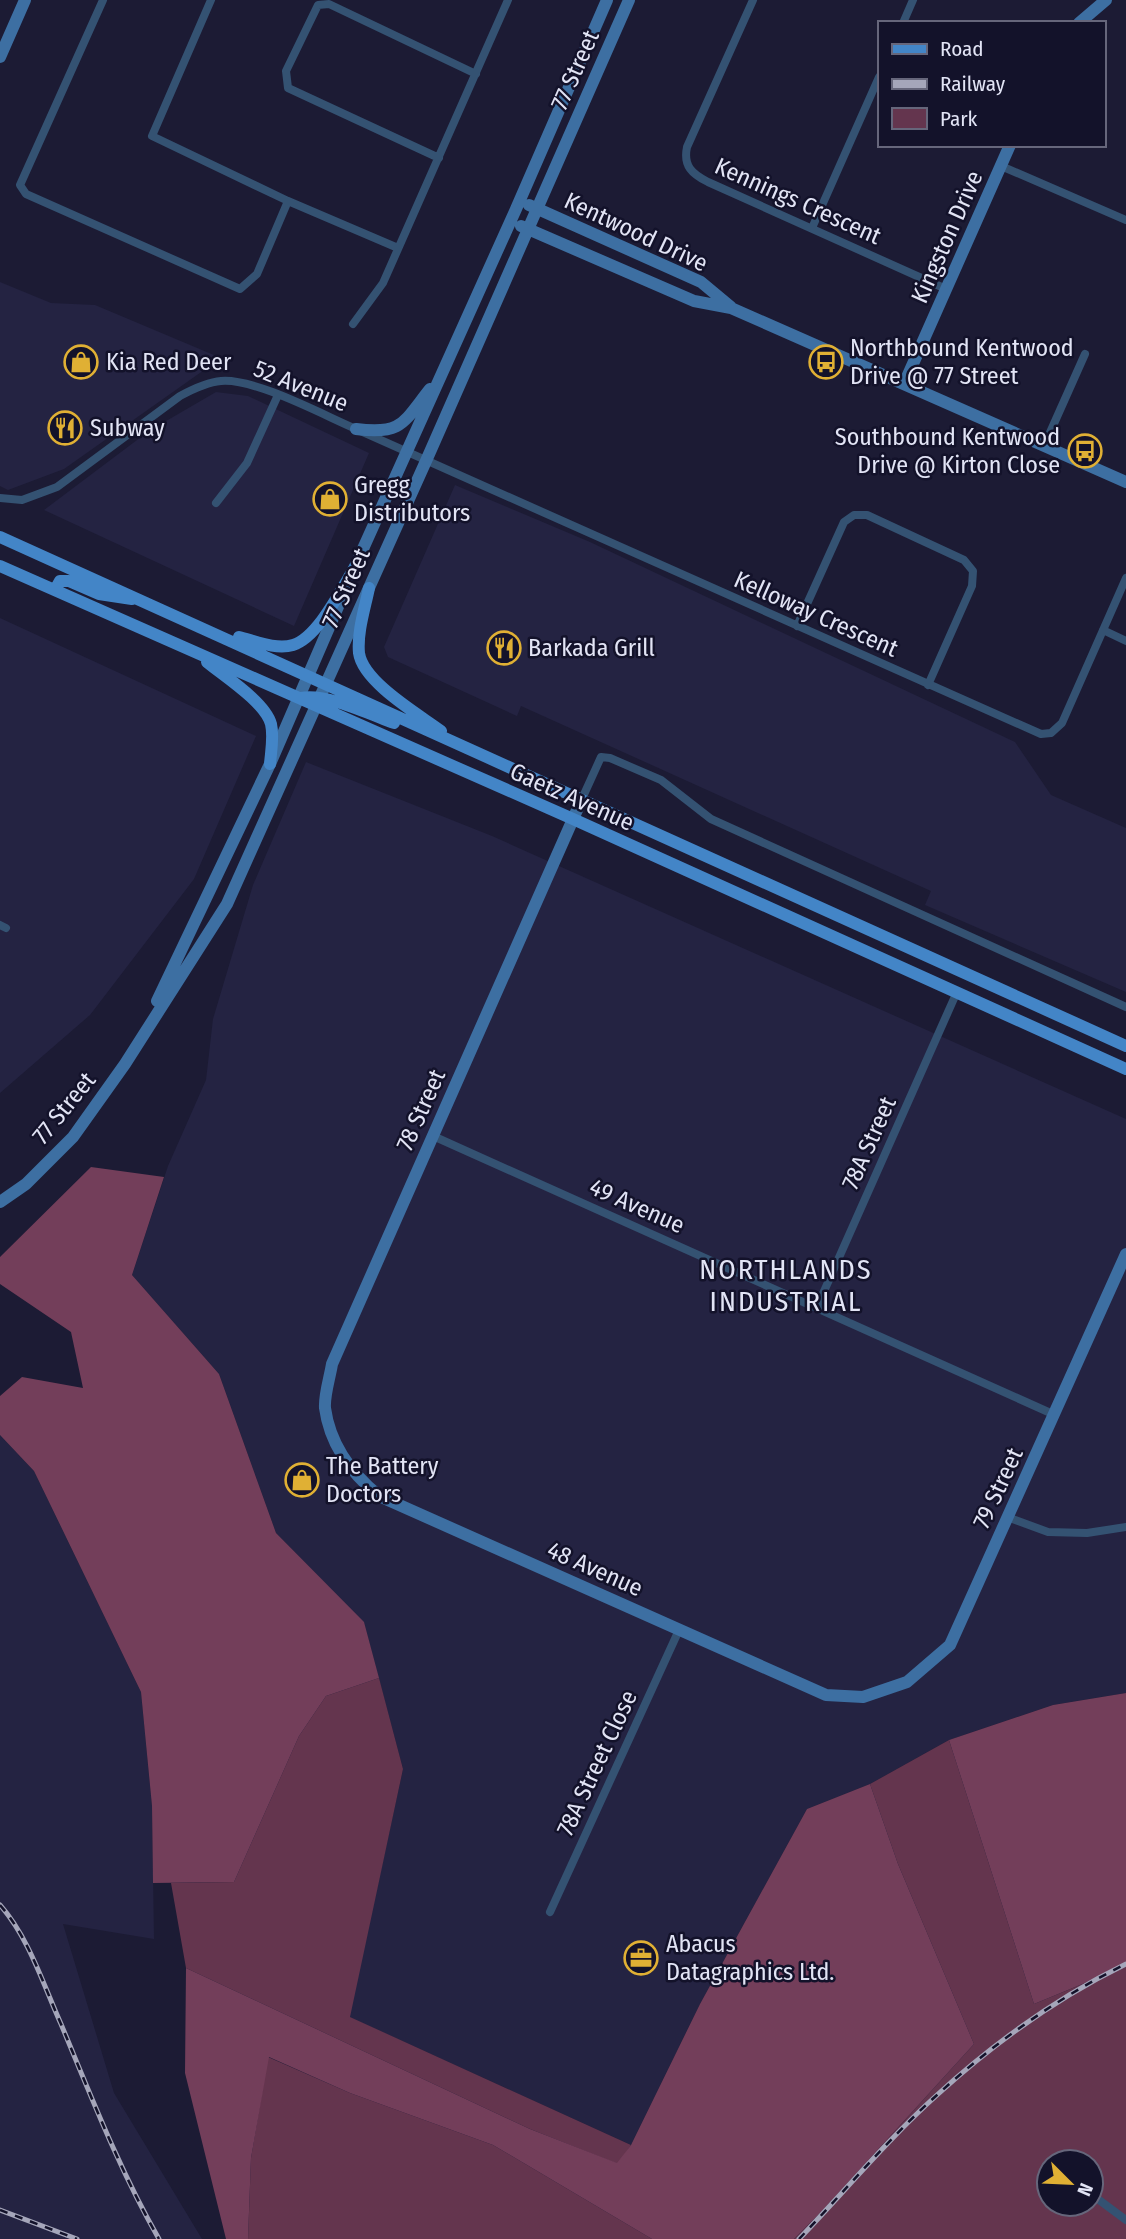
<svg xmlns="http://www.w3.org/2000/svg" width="1126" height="2239" font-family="'Fira Sans Condensed',sans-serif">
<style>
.built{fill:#242342}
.green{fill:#64354e;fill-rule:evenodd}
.forest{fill:#733e5a}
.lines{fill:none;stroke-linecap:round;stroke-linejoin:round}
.street{stroke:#345272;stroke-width:8}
.secondary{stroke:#3d6fa2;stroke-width:12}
.primary{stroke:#4385c7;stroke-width:12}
.rail-casing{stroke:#a5a6ba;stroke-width:5}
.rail{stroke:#13122a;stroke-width:2.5;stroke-dasharray:8;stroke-linecap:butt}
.labels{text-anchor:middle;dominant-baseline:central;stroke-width:5;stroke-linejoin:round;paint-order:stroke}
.street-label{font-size:24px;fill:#e2e4f5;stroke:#13122a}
.poi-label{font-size:24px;fill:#e2e4f5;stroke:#13122a;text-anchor:start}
.quarter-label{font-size:28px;letter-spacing:2px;fill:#e2e4f5;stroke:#13122a}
</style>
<rect width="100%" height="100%" fill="#1c1b34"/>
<path class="built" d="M0 282 51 303 95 305 221 358 64 469 8 490 0 486Z
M216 392 248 396 369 453 294 626 44 510 149 431Z
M455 485 590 542 1015 742 1051 795 1126 828V992L925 905 931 891 521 706 517 716 388 657 384 647Z
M0 618 256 736 194 879 90 1015 0 1093Z
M306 762 492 836 1126 1119V1693L1053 1705 949 1740 870 1784 807 1809 700 2004 631 2145 349 2017 403 1769 364 1623 276 1533 219 1374 132 1275 168 1166 206 1080 213 1019 253 885Z
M0 1435 34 1471 141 1692 152 1806 154 1939 63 1924 114 2093 202 2239H0Z"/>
<path class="green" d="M379 1678 403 1769 350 2017 631 2145 618 2164 530 2129 186 1968 171 1883 234 1882 299 1736 326 1696Z
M949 1740 1034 2004 1126 1966V2239H794L822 2211 974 2044 898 1864 870 1784ZM1049 2162H1091V2204H1049Z
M268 2057 350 2093 493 2145 652 2239H248L251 2158Z"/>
<path class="forest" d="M91 1167 164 1177 132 1275 219 1374 276 1533 364 1622 379 1678 326 1696 299 1736 234 1882 153 1883 152 1806 141 1692 34 1471 0 1435V1396L22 1377 83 1388 71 1332 0 1284V1257Z
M1126 1693V1966L1034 2004 949 1740 1053 1705Z
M870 1784 898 1864 974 2044 822 2211 794 2239H652L493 2145 350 2093 269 2057 251 2158 248 2239H226L185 2073 186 1968 530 2129 617 2163 631 2145 700 2004 807 1809Z"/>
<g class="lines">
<path class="street" d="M103 0 20 185 26 194 240 289 257 274 288 201
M211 0 152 136 288 201 398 248
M753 0 687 147C683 166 692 174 708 182L946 289
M903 23 913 0
M439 158 288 88 286 71 318 5 329 4 476 74
M1001 166 1126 220
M812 228 879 77
M353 324 383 283 508 0
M1044 446 1085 354
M0 498 22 500 57 487 180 396C193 389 207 382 221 381 255 378 323 415 356 429L1041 734 1051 733 1062 723 1126 578
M216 503 247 463 278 395
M797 626 844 522 854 515H867L964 560 973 571 972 586 928 685
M1103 630 1126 641
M581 801 601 757 610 758 661 780 711 819 1126 1007
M0 925 6 928
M433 1136 1055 1415
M817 1307 956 994
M1007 1517 1048 1532 1087 1533 1126 1527
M550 1912 679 1630
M1091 2194 1126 2220"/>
<path class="secondary" d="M1079 23 1106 0
M0 57 25 0
M529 205 701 282 731 307
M521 226 694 301 731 308 1126 482
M904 384 1010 145
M356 429C402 435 403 423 430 389
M353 571 516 209 607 0
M581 801 332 1364C330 1377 324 1395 325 1408 330 1445 351 1473 379 1496L826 1695 863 1697 907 1682 950 1645 1126 1254
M157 1001 270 764 343 595
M0 1202 26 1184 73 1137 125 1064 227 904 426 461 629 0"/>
<path class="primary" d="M0 537 1126 1046
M0 566 573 819 1126 1069
M369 588C365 608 357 632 359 653 363 682 418 714 441 731
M55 590 60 581H69L99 594 132 599
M239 637C255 641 276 650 293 645 319 637 342 587 357 564
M207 662C224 676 265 702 271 724 274 737 271 751 270 764
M301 698C326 693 370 714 394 723"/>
<defs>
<path id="rail" d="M0 1905C29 1938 43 1984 61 2024 91 2096 120 2171 159 2239
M0 2210 77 2239
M799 2239C844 2192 888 2139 937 2095 993 2044 1058 1997 1126 1964"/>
</defs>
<use href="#rail" class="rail-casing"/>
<use href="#rail" class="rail"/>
</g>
<defs>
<symbol id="shop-ring" viewBox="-11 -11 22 22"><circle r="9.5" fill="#13122a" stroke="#e0b034" stroke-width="1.5"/><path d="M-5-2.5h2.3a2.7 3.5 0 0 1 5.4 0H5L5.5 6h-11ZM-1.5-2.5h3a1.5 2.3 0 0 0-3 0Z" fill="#e0b034"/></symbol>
<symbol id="bus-ring" viewBox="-11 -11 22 22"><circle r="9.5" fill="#13122a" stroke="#e0b034" stroke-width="1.5"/><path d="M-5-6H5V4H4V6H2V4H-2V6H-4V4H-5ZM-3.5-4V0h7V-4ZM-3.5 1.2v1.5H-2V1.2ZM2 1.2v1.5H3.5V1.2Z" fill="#e0b034"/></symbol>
<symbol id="restaurant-ring" viewBox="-11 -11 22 22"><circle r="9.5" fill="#13122a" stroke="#e0b034" stroke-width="1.5"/><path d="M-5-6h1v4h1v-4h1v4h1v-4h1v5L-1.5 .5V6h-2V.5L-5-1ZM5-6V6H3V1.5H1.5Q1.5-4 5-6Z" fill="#e0b034"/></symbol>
<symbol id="office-ring" viewBox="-11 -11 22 22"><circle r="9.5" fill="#13122a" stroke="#e0b034" stroke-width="1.5"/><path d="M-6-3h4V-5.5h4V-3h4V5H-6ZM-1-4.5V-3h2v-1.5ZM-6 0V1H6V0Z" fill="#e0b034"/></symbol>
</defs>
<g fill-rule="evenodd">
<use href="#shop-ring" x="62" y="343" width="38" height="38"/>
<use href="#bus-ring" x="807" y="343" width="38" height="38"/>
<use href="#restaurant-ring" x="46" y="409" width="38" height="38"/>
<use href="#bus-ring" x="1066" y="432" width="38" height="38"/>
<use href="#shop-ring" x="311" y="480" width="38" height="38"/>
<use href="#restaurant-ring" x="485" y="629" width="38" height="38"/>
<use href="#shop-ring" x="283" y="1461" width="38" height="38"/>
<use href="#office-ring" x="622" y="1939" width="38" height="38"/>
</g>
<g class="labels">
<g class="street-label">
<text transform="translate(575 70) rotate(-66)">77 Street</text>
<text transform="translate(798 201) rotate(24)">Kennings Crescent</text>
<text transform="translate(636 232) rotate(25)">Kentwood Drive</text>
<text transform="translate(947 237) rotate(-66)">Kingston Drive</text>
<text transform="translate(301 386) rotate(22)">52 Avenue</text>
<text transform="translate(346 588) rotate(-66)">77 Street</text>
<text transform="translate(816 614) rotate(24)">Kelloway Crescent</text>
<text transform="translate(572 797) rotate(24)">Gaetz Avenue</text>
<text transform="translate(64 1108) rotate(-51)">77 Street</text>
<text transform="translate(421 1110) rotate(-66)">78 Street</text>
<text transform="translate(869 1143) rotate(-66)">78A Street</text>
<text transform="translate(637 1206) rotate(24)">49 Avenue</text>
<text transform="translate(998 1488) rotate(-65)">79 Street</text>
<text transform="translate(595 1569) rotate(24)">48 Avenue</text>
<text transform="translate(597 1763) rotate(-65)">78A Street Close</text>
</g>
<g class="poi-label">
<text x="850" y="348">Northbound Kentwood<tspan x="850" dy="28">Drive @ 77 Street</tspan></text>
<text x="106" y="362">Kia Red Deer</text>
<text x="90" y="428">Subway</text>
<text x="1060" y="437" text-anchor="end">Southbound Kentwood<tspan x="1060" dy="28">Drive @ Kirton Close</tspan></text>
<text x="354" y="485">Gregg<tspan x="354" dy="28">Distributors</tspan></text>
<text x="528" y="648">Barkada Grill</text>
<text x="326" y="1466">The Battery<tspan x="326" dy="28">Doctors</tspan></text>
<text x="666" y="1944">Abacus<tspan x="666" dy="28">Datagraphics Ltd.</tspan></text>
</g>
<g class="quarter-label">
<text x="786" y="1269">NORTHLANDS<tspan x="786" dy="32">INDUSTRIAL</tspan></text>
</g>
</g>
<rect x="878" y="21" width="228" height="126" fill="#13122a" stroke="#66667b" stroke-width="2"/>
<rect x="892" y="44" width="35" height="10" fill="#4385c7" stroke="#66667b" stroke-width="2"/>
<text x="940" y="56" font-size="21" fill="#e2e4f5">Road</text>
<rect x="892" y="79" width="35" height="10" fill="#a5a6ba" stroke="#66667b" stroke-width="2"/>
<text x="940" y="91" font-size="21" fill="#e2e4f5">Railway</text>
<rect x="892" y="108" width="35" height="21" fill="#64354e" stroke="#66667b" stroke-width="2"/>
<text x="940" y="126" font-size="21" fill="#e2e4f5">Park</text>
<g transform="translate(1070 2183) rotate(114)"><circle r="33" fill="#13122a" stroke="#66667b" stroke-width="2"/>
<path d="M0-5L12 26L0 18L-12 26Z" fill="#e0b034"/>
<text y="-10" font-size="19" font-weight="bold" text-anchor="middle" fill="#e2e4f5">N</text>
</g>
</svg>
